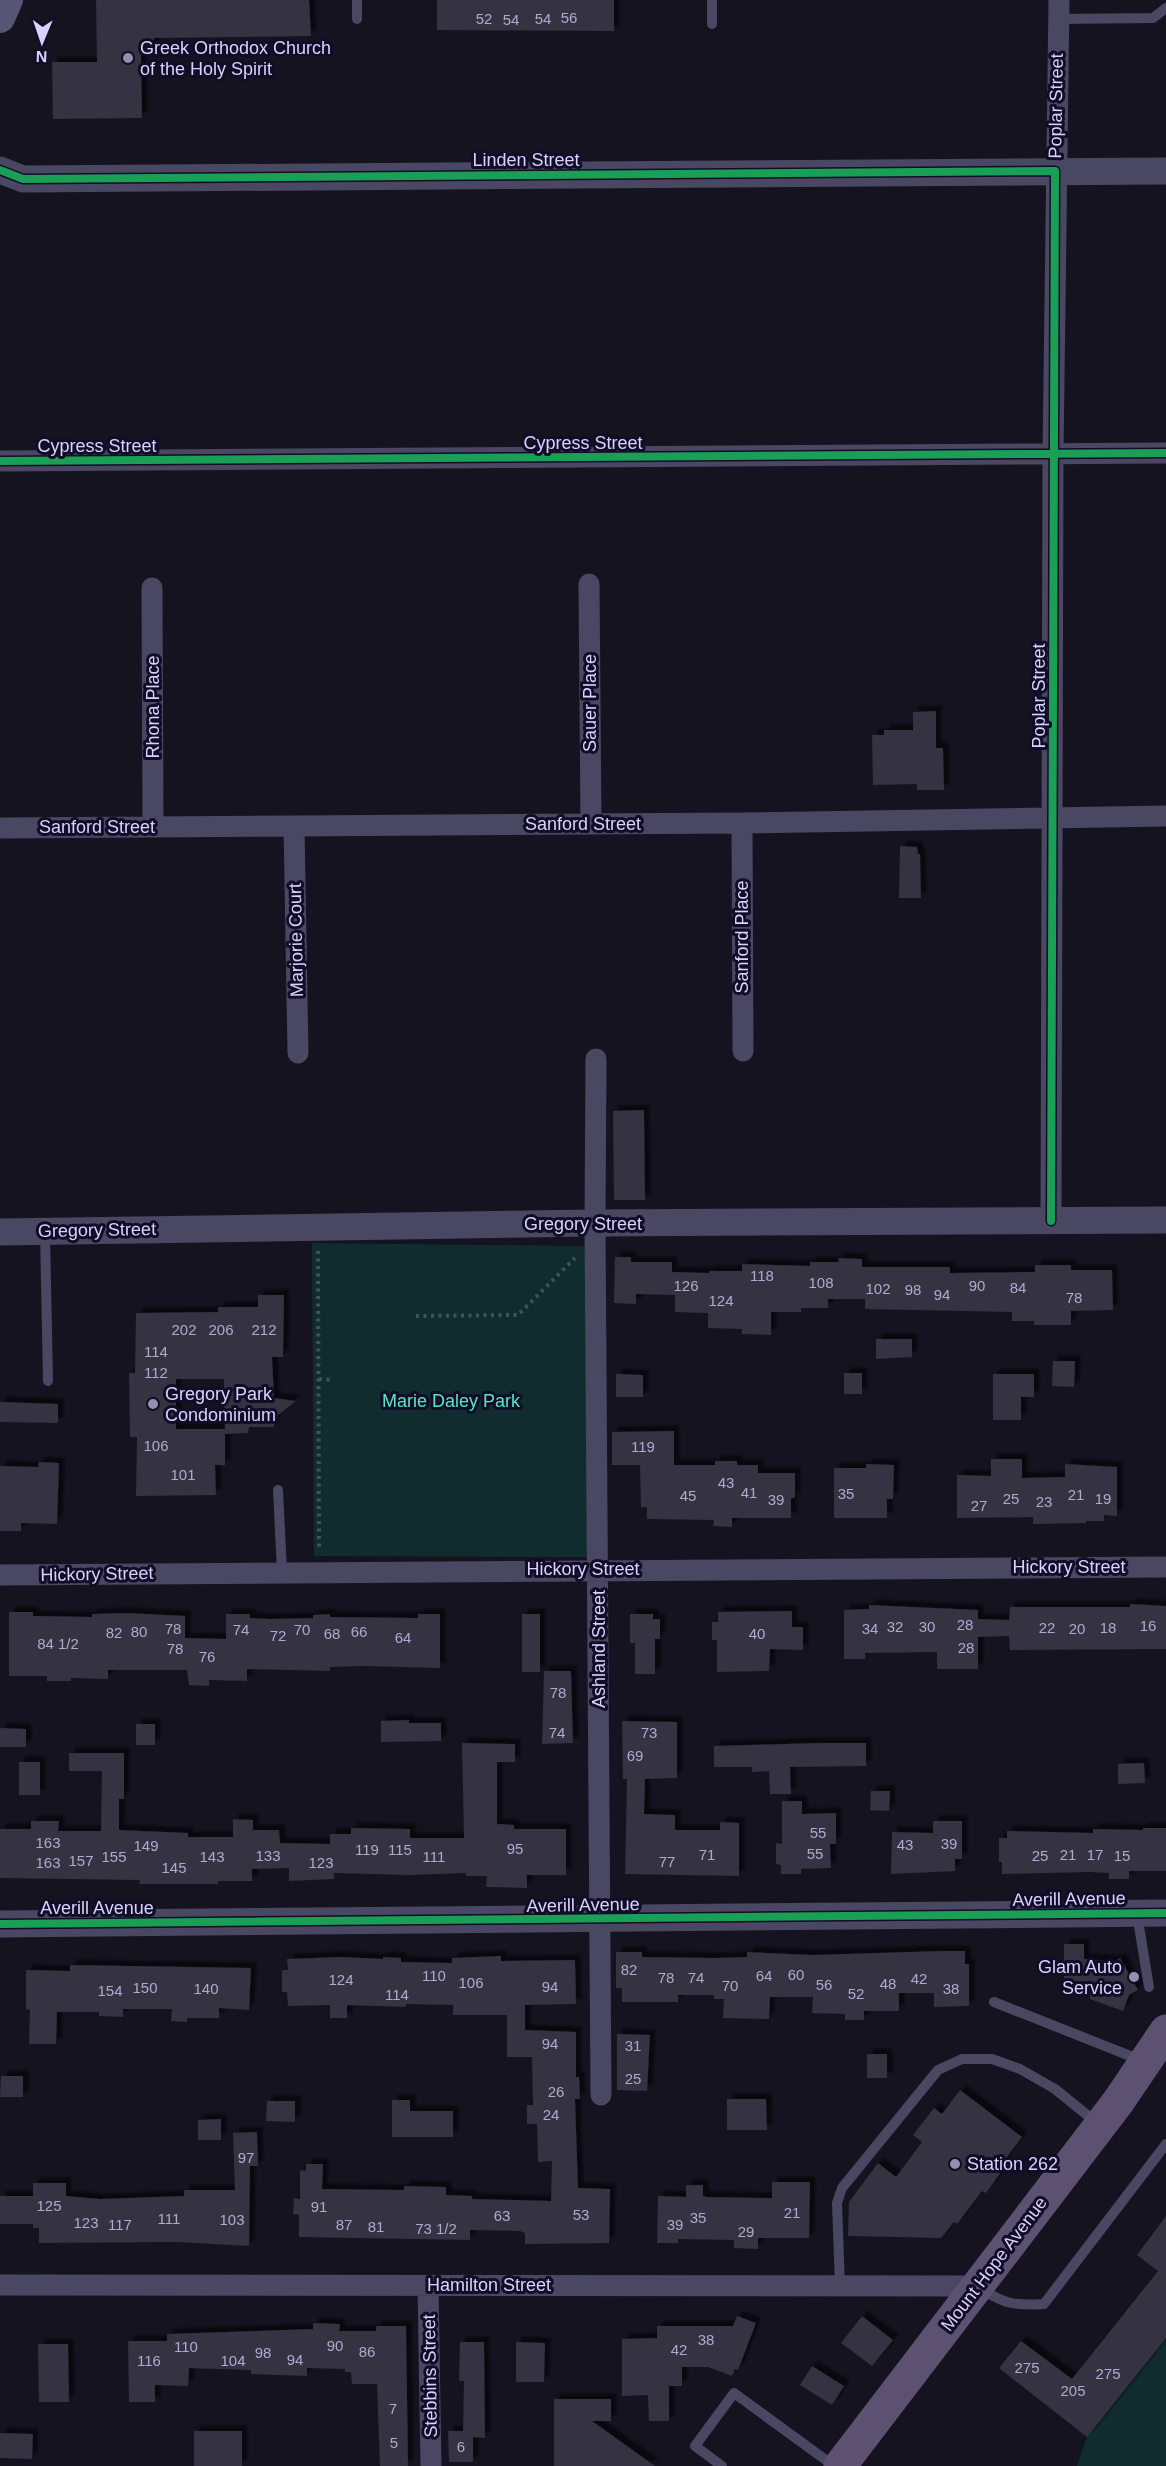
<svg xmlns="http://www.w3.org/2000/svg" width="1166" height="2466" font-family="Helvetica,sans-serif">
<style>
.green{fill:#112c2e}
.building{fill:#343142;filter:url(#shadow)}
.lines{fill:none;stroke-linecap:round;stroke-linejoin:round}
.path{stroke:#435061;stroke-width:4;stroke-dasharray:3 4.5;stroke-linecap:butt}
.service{stroke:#494761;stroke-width:10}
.minor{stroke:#494761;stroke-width:21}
.tertiary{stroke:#494761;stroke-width:27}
.secondary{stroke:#575474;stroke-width:30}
.primary{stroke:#5d5172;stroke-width:33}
.cycleway-casing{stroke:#120d26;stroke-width:11}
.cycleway{stroke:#1a9f57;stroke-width:8}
.poi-dot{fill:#948fb1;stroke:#120d26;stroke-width:2}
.labels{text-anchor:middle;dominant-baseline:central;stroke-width:6;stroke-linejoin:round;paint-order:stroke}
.number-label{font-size:15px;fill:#afaad0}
.poi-label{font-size:18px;fill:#d8d2ff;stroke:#120d26;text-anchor:start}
.street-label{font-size:18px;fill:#d8d2ff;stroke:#120d26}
.park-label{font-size:18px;fill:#56e7c6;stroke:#120d26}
</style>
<defs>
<filter id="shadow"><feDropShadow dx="5.5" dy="-5.5" stdDeviation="1.5" flood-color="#0009"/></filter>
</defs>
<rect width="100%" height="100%" fill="#161320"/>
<path class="green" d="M312 1243 587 1246 590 1557 314 1556Z
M1166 2330V2466H1077L1087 2437Z"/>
<path class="building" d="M96 0H309L311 36 154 38V54H141L142 118 53 119 52 62H97Z
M437 0H614V31L437 30Z
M936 711V748H943L944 790H917V784L873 785 872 735H884V730H913V712Z
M900 846 917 847 918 854H920L921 898H899Z
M644 1110 645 1200H614L613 1111Z
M615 1257H631V1262H672V1272L709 1273V1271H742V1264L810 1266V1262H839L838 1258 862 1259V1267H950V1273L1035 1272V1265H1071V1270H1112L1113 1310 1071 1311V1325H1034V1321H1012V1312L865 1309V1299H828V1308H801V1312H771V1335L742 1334V1329L708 1328V1313L675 1312V1295L636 1294V1304L614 1303Z
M258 1295H284L283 1357H272L274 1398 296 1401 274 1418V1427H249L248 1433 225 1434 224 1379H176V1429H225V1465H215L216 1495 136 1496 137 1437H130L129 1373H135L136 1313 218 1312V1307H258Z
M876 1339H912V1357L876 1359Z
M1053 1361H1075L1074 1387 1052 1386Z
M844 1373H862V1394H844Z
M616 1374 643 1375V1397H616Z
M993 1374H1034V1397H1021V1420H993Z
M0 1402 58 1404V1423L0 1422Z
M674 1431V1465H715V1461H737V1465H758V1473H795V1498H791V1518H732V1527L713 1526 714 1520 647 1519V1507H641L640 1465H612V1432Z
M991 1459H1022V1478L1065 1477V1464L1117 1467V1516L1104 1515V1521H1086V1523L1033 1524V1517L957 1518V1475L991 1476Z
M39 1462 59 1463 57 1524 21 1523V1531H0V1466L38 1467Z
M866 1464 894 1465 893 1499H887V1518H834V1468H866Z
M1130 1604 1166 1606V1649L1010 1650 1009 1636 978 1637V1669H937V1652L865 1653V1659H844V1610L869 1609V1605L978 1610V1619L1009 1620 1010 1607H1130Z
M792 1611V1627H803V1650L770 1649 769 1671 717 1672V1640H712V1622H718V1612Z
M9 1612H33V1616L92 1617V1614L126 1613 185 1616V1638L226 1639V1614H250V1618L270 1619 313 1618V1615L330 1614V1617L418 1618V1614H440V1668L365 1666 330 1667V1671L247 1669V1681L209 1680V1686L189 1685 187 1670H108V1679L71 1678V1681H47V1676H9Z
M522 1614H540V1672H522Z
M630 1614H653V1619H660V1639H655V1674H635V1643H630Z
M544 1671H571L573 1743 542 1744Z
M409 1720V1723H441V1741L381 1742V1721Z
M622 1721 677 1722V1778L645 1779 644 1814 675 1815V1830H720V1822L739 1823V1876L625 1874 627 1779H623Z
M136 1724H155V1745H136Z
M0 1728 26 1729V1747H0Z
M462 1743 515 1744V1762H497V1824L514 1825V1829H566V1875H527V1888L486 1887 487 1876H466V1873L409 1875 334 1873V1879L289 1881V1868L252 1869V1881H218V1884H139L140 1880 0 1878V1829H31V1821H59L58 1831H101L102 1771H69V1753H124V1799H119V1830L188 1833V1837H233V1819L253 1820V1830H279L280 1843 330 1844V1834H351V1828L410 1829V1838H464Z
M821 1743H866V1766L790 1767 791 1794H770L769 1771 752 1772V1767H714V1746Z
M19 1762H40V1795H19Z
M1144 1763 1145 1783 1118 1784V1764Z
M871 1791H890L889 1811 870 1810Z
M782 1801H802V1814L836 1813V1844H830L831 1868 801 1869V1874H781V1865L776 1864V1843L782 1844Z
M933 1821H962V1859H955V1871L891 1874 892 1832 933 1833Z
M1143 1828H1166V1871H1129V1879H1109V1873L1089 1872 1002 1874V1862H999V1838H1007V1831L1093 1833V1829L1143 1830Z
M1064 1944H1084V1959L1115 1961 1120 1958 1138 1990 1129 1995 1123 2011 1090 1999 1091 1981H1064Z
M941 1951H965V1964H969V2006L934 2007V1993H899V2011H864V2020H845V2014L812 2013 813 1997H770L769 2019 723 2018 724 1999H714V1995H678V2002H622V1988H616V1952H642V1957L715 1958 747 1957V1952L813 1955Z
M501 1956V1961L575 1960 576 2004 525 2005V2030L576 2032V2077H579L580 2099H575L578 2188 610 2189 609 2243 525 2244V2233L520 2231 470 2230V2240L299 2237V2215L293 2214 294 2198 300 2199V2170L306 2171V2164H323L322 2189 404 2190V2186L446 2187V2195L472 2196V2199L551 2201 552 2161 538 2162 537 2124H527V2105H533L532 2057H507V2015H453V2005L406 2004V2007L347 2005V2018H330V2005L288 2006 287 1992H282V1970H288L287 1959 341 1957 383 1959V1957L401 1958V1962L452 1963V1958Z
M70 1965 251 1968 249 2010 219 2008V2018H187V2022L171 2021 172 2009H123V2017L99 2016V2012H57L56 2044H29L30 2010 26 2009V1970L70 1971Z
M617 2034 650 2035 647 2091 617 2090Z
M867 2054H887V2078H867Z
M1 2076H23V2097H0Z
M960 2090 1022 2137 1003 2162 1006 2165 986 2193 982 2191 957 2224 954 2222 941 2238 848 2236 849 2202 878 2163 896 2177 922 2142 913 2135 934 2108 942 2114Z
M727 2099H766L767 2130H727Z
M392 2100H410V2111H453V2137H392Z
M267 2101H295V2122L266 2121Z
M221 2119V2140H198V2120Z
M257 2132 258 2166H250L249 2246 177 2242 39 2243V2228H33V2224H0V2196H33V2183H66V2196L100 2199 184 2196V2190H235L233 2133Z
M772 2182H810L809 2238H758V2249L734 2248V2240L678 2239V2243H657L658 2196 686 2197V2185H703V2196L707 2197 772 2198Z
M1166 2216V2338L1087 2437 999 2368 1021 2341 1072 2379 1158 2271 1137 2255Z
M737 2316 756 2323 738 2370 735 2369 732 2376 708 2367H682V2386H669V2421H649L648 2395 622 2396V2339L657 2338V2326H733Z
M862 2316 893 2340 872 2366 841 2343Z
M313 2323 340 2324 339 2331H376V2326H406L408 2466H380L377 2384H352L351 2372H345V2369L307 2368V2376L251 2374V2370L189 2368 188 2386 155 2385V2402H129L128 2341H167V2334L313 2329Z
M460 2342H484L485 2438 473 2437V2462H449L448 2431H463L464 2381H459Z
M516 2342 545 2343 544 2382H516Z
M38 2344H68L69 2402H39Z
M812 2366 844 2386 832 2405 800 2385Z
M554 2399H611V2421H592L655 2466H554Z
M194 2431H242V2466H194Z
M0 2433 33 2434 32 2459 0 2458Z"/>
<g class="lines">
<path class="path" d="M318 1251 319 1550
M416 1316 518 1315 575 1258
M319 1379 333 1380"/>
<path class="service" d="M712 0V24
M357 19V0
M1058 19 1153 18 1166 8
M45 1232 48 1381
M278 1490 282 1572
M1137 1914 1149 1987
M994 2002 1143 2061
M840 2286 837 2203 842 2188 938 2070 962 2059H992L1020 2069 1055 2089 1097 2123
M980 2288C1004 2304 1015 2306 1044 2304L1166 2144
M722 2466 695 2446 734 2393 834 2466"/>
<path class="minor" d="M0 461 1166 453
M589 584 591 823
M152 588 153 827
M742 823 743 1051
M294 826 298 1053
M0 828 742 823 1166 816
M596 1059 595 1223 601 2095
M1051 1221 1053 454 1059 0
M0 1575 1166 1567
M0 2285 977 2286
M428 2286 431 2466"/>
<path class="tertiary" d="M0 170 23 179 1166 171
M0 1232 595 1223 1166 1220
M0 1924 1166 1913"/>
<path class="secondary" d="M0 18 8 0"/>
<path class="primary" d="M840 2466 1118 2102 1166 2031"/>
<defs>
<path id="cycleway" d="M0 170 23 179 1055 171 1051 1221
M0 461 1166 453
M0 1924 1166 1913"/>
</defs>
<use href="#cycleway" class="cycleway-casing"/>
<use href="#cycleway" class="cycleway"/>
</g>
<g class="poi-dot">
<circle cx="128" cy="58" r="6"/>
<circle cx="153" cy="1404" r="6"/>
<circle cx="1134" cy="1977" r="6"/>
<circle cx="955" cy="2164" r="6"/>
</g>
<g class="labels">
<g class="number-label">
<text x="569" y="17">56</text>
<text x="484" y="18">52</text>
<text x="543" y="18">54</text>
<text x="511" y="19">54</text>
<text x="762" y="1275">118</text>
<text x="821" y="1282">108</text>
<text x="686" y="1285">126</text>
<text x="977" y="1285">90</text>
<text x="1018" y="1287">84</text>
<text x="878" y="1288">102</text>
<text x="913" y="1289">98</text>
<text x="942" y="1294">94</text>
<text x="1074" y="1297">78</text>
<text x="721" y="1300">124</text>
<text x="184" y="1329">202</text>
<text x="221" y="1329">206</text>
<text x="264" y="1329">212</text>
<text x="156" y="1351">114</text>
<text x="156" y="1372">112</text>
<text x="156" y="1445">106</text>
<text x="643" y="1446">119</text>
<text x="183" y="1474">101</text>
<text x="726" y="1482">43</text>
<text x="749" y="1492">41</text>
<text x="846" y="1493">35</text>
<text x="1076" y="1494">21</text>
<text x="688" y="1495">45</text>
<text x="1011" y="1498">25</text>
<text x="1103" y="1498">19</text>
<text x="776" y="1499">39</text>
<text x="1044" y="1501">23</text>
<text x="979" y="1505">27</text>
<text x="965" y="1624">28</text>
<text x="1148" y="1625">16</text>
<text x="895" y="1626">32</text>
<text x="927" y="1626">30</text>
<text x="1047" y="1627">22</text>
<text x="1108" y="1627">18</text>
<text x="173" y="1628">78</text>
<text x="870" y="1628">34</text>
<text x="1077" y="1628">20</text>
<text x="241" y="1629">74</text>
<text x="302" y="1629">70</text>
<text x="139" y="1631">80</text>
<text x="359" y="1631">66</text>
<text x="114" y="1632">82</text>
<text x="332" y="1633">68</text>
<text x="757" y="1633">40</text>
<text x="278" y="1635">72</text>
<text x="403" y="1637">64</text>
<text x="58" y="1643">84 1/2</text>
<text x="966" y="1647">28</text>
<text x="175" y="1648">78</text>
<text x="207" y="1656">76</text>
<text x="558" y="1692">78</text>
<text x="557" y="1732">74</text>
<text x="649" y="1732">73</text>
<text x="635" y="1755">69</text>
<text x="818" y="1832">55</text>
<text x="48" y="1842">163</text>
<text x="949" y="1843">39</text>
<text x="905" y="1844">43</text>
<text x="146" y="1845">149</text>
<text x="515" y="1848">95</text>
<text x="367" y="1849">119</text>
<text x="400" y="1849">115</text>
<text x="815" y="1853">55</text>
<text x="707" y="1854">71</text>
<text x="1068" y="1854">21</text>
<text x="1095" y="1854">17</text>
<text x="268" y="1855">133</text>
<text x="1040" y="1855">25</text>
<text x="1122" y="1855">15</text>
<text x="114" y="1856">155</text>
<text x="212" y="1856">143</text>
<text x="434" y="1856">111</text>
<text x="81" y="1860">157</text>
<text x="667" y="1861">77</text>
<text x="48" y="1862">163</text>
<text x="321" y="1862">123</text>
<text x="174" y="1867">145</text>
<text x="629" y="1969">82</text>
<text x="796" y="1974">60</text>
<text x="434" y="1975">110</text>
<text x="764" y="1975">64</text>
<text x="666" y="1977">78</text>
<text x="696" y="1977">74</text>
<text x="919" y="1978">42</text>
<text x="341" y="1979">124</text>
<text x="471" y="1982">106</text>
<text x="888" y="1983">48</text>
<text x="824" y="1984">56</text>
<text x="730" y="1985">70</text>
<text x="550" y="1986">94</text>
<text x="145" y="1987">150</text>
<text x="206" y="1988">140</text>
<text x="951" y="1988">38</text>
<text x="110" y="1990">154</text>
<text x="856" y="1993">52</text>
<text x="397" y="1994">114</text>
<text x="550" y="2043">94</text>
<text x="633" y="2045">31</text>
<text x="633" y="2078">25</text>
<text x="556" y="2091">26</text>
<text x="551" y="2114">24</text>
<text x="246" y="2157">97</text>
<text x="49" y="2205">125</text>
<text x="319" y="2206">91</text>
<text x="792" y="2212">21</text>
<text x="581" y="2214">53</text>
<text x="502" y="2215">63</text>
<text x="698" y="2217">35</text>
<text x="169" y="2218">111</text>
<text x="232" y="2219">103</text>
<text x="86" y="2222">123</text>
<text x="120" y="2224">117</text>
<text x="344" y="2224">87</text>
<text x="675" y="2224">39</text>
<text x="376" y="2226">81</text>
<text x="436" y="2228">73 1/2</text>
<text x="746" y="2231">29</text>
<text x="706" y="2339">38</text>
<text x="335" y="2345">90</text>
<text x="186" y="2346">110</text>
<text x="679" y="2349">42</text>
<text x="367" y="2351">86</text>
<text x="263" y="2352">98</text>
<text x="295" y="2359">94</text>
<text x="149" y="2360">116</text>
<text x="233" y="2360">104</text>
<text x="1027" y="2367">275</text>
<text x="1108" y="2373">275</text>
<text x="1073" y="2390">205</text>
<text x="393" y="2408">7</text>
<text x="394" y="2442">5</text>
<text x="461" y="2446">6</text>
</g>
<g class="poi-label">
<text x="140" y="48">Greek Orthodox Church<tspan x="140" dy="21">of the Holy Spirit</tspan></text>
<text x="165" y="1394">Gregory Park<tspan x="165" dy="21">Condominium</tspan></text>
<text x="1122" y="1967" text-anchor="end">Glam Auto<tspan x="1122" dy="21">Service</tspan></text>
<text x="967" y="2164">Station 262</text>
</g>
<g class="street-label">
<text transform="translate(1056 106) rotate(-89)">Poplar Street</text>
<text x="526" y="160">Linden Street</text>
<text x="583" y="443">Cypress Street</text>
<text x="97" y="446">Cypress Street</text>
<text transform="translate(1039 696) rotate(-90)">Poplar Street</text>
<text transform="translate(590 703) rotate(-90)">Sauer Place</text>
<text transform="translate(153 707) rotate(-90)">Rhona Place</text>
<text x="583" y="824">Sanford Street</text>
<text x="97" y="827">Sanford Street</text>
<text transform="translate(742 937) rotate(-90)">Sanford Place</text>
<text transform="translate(296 940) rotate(-91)">Marjorie Court</text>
<text x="583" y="1224">Gregory Street</text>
<text transform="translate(97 1230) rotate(-1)">Gregory Street</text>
<text x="1069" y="1567">Hickory Street</text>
<text x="583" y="1569">Hickory Street</text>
<text transform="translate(97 1574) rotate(-1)">Hickory Street</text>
<text transform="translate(599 1649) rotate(-90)">Ashland Street</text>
<text transform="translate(1069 1899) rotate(-1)">Averill Avenue</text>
<text transform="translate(583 1905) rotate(-1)">Averill Avenue</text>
<text x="97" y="1908">Averill Avenue</text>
<text transform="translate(994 2264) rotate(-53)">Mount Hope Avenue</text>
<text x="489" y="2285">Hamilton Street</text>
<text transform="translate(430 2376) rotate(-91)">Stebbins Street</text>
</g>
<g class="park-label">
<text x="451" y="1401">Marie Daley Park</text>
</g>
</g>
<g transform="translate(42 42) rotate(182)" stroke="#120d26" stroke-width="4.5" paint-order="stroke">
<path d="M0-4.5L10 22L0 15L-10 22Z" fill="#d8d2ff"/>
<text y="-9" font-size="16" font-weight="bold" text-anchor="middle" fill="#d8d2ff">N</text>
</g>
</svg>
